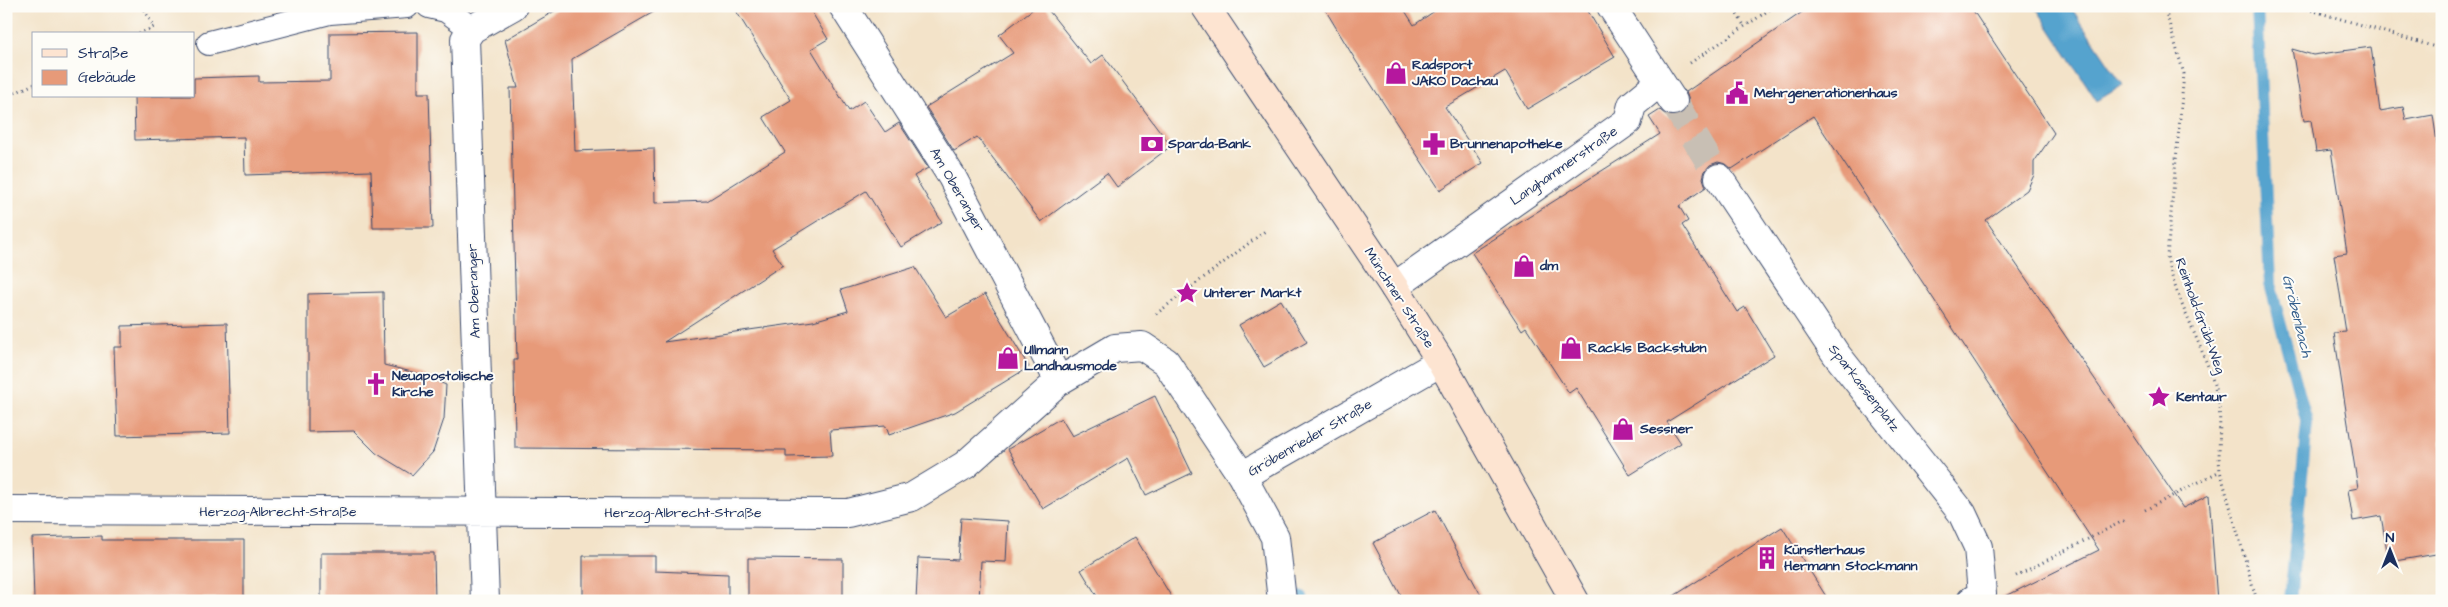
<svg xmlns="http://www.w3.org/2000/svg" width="2448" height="607" font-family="'Architects Daughter',sans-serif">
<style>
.water{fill:#54a3ce;stroke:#386996}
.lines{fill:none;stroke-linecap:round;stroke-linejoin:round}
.stream{stroke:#54a3ce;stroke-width:12}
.building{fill:#e79a79}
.street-tunnel{stroke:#c8bfb4;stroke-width:28;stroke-dasharray:28 14;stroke-linecap:butt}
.lane-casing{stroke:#3b4a6e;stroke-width:26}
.street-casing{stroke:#3b4a6e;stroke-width:30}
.secondary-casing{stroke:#3b4a6e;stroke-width:30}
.path{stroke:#3b4a6e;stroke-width:3;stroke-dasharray:1 4;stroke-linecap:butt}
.lane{stroke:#fff;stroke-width:24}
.street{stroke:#fff;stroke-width:28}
.secondary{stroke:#fde4d1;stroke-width:28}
.labels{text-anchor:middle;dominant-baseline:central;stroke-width:4;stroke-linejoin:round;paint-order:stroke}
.poi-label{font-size:14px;font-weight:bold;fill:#1b2f5e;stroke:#fdfcf7;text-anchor:start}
.street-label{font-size:14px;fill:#1b2f5e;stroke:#fdfcf7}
.water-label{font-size:15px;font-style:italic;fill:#325d8b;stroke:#fdfcf7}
</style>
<rect width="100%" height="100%" fill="#fdfcf7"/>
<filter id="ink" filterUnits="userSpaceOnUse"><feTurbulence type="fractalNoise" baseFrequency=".02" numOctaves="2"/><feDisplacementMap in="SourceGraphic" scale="10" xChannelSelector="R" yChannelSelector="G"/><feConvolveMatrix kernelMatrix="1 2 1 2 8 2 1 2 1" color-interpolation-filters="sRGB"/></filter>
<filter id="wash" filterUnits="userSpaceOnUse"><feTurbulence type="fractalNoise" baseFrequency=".0096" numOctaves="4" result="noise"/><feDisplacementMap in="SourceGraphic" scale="20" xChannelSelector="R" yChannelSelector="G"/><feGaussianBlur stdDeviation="1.12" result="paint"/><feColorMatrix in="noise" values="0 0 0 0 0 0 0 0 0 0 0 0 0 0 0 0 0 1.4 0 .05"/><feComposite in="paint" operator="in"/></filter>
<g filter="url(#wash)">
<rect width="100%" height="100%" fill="#f3e3c9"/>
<path class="water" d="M2035 6H2070L2123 85 2097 101Z"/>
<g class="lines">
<path class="stream" d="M2257 6 2270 284 2307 423 2290 601
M1302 597 1303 601"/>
</g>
<g id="blocks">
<path class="building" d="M563 6H664L572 59 575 151 654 148 655 203 707 201 785 152 763 117 791 100 733 6H808L828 39 811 49 849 111 864 101 885 132 899 123 928 168 914 176 942 222 901 247 866 191 772 249 783 265 664 342 813 321 848 311 841 290 915 267 946 317 985 294 1029 367 955 412 889 435 886 426 830 430 832 456 786 457V450L515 448 514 360H517L510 88H518L505 40Z
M1037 6H1045L1091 64 1103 55 1171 146 1117 187 1107 173 1041 222 977 137 954 151 926 107 1013 53 999 35Z
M1323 6H1402L1414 25 1442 6H1585L1615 57 1527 109 1505 71 1445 107 1483 163 1440 190 1356 61Z
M1811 6H1970L2054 133 2034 162V175L2027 190 1986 220 2183 508 2209 495 2217 601H1996L2099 550 1813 116 1732 169 1726 164 1718 162 1710 165 1705 171 1703 178 1706 187 1679 206 1688 221 1682 225 1737 312 1745 307 1774 355 1667 422 1681 443 1630 475 1576 388 1569 393 1526 327 1522 330 1472 253 1660 134 1649 117 1660 110 1666 115 1673 117 1682 114 1687 108 1689 101 1686 92Z
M418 32V93H429L433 228H373L371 171 245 175 244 137 135 140 134 96H194V78L259 76V82L330 81V33Z
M2371 47 2380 111 2403 107 2406 120 2433 115 2442 177V553L2389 562 2381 516 2353 521 2348 490 2358 488 2334 333 2346 332 2334 255 2347 253 2331 150 2316 152 2311 120 2304 121 2292 49 2313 55Z
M383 292 384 365 420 374 446 385 444 419 433 452 412 475 376 453 354 431 308 432V294Z
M1281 300 1307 342 1264 367 1239 325Z
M227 323 230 433 117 436 114 347H122V326Z
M1155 396 1192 473 1146 495 1128 458 1043 509 1008 449 1061 418 1072 436Z
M1435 510 1484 601H1404L1373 543Z
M961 518 1008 521 1006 562 981 561 979 601H916L918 558 958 560Z
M1782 527 1829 601H1666Z
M102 536V540H244V598H136V601L34 600 32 538Z
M1135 537 1174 601H1100L1081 570Z
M321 553H434L435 601H321Z
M583 556H655V571L728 574V601H583Z
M748 558 843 559V601H748Z"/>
</g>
</g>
<g filter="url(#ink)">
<use href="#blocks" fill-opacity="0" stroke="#3b4a6e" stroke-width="1"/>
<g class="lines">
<path class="street-tunnel" d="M1673 101 1719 178"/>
<defs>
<path id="lane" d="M429 6 446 10 472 29
M209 43 330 12 407 6"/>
<path id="street" d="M843 6 952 177 1059 381
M1611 6 1673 101
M1719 178 1836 354 1962 513 1978 547 1982 594 1971 601
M1394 287 1628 121 1632 105 1660 82
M1242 476 1441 362
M6 510 848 513 912 497 965 465 1059 381 1115 348 1142 346 1166 362 1242 476 1275 537 1282 601
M485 601 465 39 472 29 513 6"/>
<path id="secondary" d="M1205 6 1394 287 1441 362 1575 601"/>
</defs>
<use href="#lane" class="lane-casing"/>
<use href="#street" class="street-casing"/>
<use href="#secondary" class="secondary-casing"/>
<path class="path" d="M1732 6 1745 27
M2164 6 2184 74 2167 256C2176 305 2206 348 2217 396 2223 422 2217 446 2220 471L2257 601
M2297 6 2442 49
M2166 8 2174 6
M139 34 154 27 142 6
M1690 63 1775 6
M6 97 34 84
M1156 314 1265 231
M2145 510 2220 471
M2016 576 2127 519"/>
<use href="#lane" class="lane"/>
<use href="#street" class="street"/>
<use href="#secondary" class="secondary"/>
</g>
</g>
<defs>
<symbol id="shop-bare" viewBox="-9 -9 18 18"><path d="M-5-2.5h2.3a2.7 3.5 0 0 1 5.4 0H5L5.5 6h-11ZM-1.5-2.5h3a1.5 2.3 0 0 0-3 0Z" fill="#b5179e" stroke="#fdfcf7" stroke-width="2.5" paint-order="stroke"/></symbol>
<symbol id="civic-bare" viewBox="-9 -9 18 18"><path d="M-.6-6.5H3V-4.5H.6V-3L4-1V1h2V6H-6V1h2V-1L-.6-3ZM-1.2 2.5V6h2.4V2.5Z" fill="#b5179e" stroke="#fdfcf7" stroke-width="2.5" paint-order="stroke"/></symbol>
<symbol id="bank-bare" viewBox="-9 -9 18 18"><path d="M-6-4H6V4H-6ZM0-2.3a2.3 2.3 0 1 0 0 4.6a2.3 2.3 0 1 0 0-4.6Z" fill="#b5179e" stroke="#fdfcf7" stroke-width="2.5" paint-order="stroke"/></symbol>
<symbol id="pharmacy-bare" viewBox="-9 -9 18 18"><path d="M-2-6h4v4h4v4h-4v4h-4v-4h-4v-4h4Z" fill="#b5179e" stroke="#fdfcf7" stroke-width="2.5" paint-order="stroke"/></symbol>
<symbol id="sight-bare" viewBox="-9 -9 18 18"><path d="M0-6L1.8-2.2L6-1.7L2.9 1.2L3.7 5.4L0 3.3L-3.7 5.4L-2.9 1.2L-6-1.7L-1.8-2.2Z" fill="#b5179e" stroke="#fdfcf7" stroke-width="2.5" paint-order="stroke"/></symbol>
<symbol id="church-bare" viewBox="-9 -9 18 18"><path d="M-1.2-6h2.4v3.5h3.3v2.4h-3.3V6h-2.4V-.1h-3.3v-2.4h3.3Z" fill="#b5179e" stroke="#fdfcf7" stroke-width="2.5" paint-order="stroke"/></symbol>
<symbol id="building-bare" viewBox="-9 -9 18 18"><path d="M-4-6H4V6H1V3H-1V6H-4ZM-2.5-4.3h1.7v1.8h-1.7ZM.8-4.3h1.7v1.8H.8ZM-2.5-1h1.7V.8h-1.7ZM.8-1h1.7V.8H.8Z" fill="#b5179e" stroke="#fdfcf7" stroke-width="2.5" paint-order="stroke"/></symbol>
</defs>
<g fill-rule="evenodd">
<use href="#shop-bare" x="1380" y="57" width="32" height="32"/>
<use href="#civic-bare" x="1721" y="77" width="32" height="32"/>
<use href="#bank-bare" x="1136" y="128" width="32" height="32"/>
<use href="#pharmacy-bare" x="1418" y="128" width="32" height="32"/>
<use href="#shop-bare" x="1508" y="250" width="32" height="32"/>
<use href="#sight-bare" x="1171" y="277" width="32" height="32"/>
<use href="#shop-bare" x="1555" y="332" width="32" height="32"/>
<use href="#shop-bare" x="992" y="342" width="32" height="32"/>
<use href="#church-bare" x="360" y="368" width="32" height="32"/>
<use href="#sight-bare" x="2143" y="381" width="32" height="32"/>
<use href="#shop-bare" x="1607" y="413" width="32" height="32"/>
<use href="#building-bare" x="1751" y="542" width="32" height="32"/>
</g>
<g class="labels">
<g class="poi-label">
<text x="1412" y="65">Radsport<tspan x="1412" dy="16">JAKO Dachau</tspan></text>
<text x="1754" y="93">Mehrgenerationenhaus</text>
<text x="1168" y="144">Sparda-Bank</text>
<text x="1450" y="144">Brunnenapotheke</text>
<text x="1540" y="266">dm</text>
<text x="1204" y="293">Unterer Markt</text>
<text x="1588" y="348">Rackls Backstubn</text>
<text x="1024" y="350">Ullmann<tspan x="1024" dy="16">Landhausmode</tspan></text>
<text x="392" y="376">Neuapostolische<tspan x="392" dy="16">Kirche</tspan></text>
<text x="2176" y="397">Kentaur</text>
<text x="1640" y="429">Sessner</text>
<text x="1784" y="550">Künstlerhaus<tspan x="1784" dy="16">Hermann Stockmann</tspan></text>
</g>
<g class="street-label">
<text transform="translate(1564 166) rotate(-35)">Langhammerstraße</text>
<text transform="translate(957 190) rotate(60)">Am Oberanger</text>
<text transform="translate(474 291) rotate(-92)">Am Oberanger</text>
<text transform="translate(1399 298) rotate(57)">Münchner Straße</text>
<text transform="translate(2200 316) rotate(70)">Reinhold-Grübl-Weg</text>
<text transform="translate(1864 388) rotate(52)">Sparkassenplatz</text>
<text transform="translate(1310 438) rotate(-30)">Gröbenrieder Straße</text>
<text x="278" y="512">Herzog-Albrecht-Straße</text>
<text x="683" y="513">Herzog-Albrecht-Straße</text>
</g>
<g class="water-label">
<text transform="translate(2297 316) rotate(76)">Gröbenbach</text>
</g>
</g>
<rect width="2448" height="607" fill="none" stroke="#fdfcf7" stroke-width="25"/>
<rect x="32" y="32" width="162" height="65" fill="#fdfcf7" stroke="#a3aaba"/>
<rect x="42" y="49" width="25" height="8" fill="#fde4d1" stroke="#a3aaba"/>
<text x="78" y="58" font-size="15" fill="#1b2f5e">Straße</text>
<rect x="42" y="70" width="25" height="15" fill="#e79a79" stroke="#a3aaba"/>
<text x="78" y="82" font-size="15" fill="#1b2f5e">Gebäude</text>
<g transform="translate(2390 550)" stroke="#fdfcf7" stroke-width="4" paint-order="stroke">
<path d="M0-4L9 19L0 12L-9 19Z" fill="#1b2f5e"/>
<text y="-8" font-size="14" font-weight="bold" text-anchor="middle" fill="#1b2f5e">N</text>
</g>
</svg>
